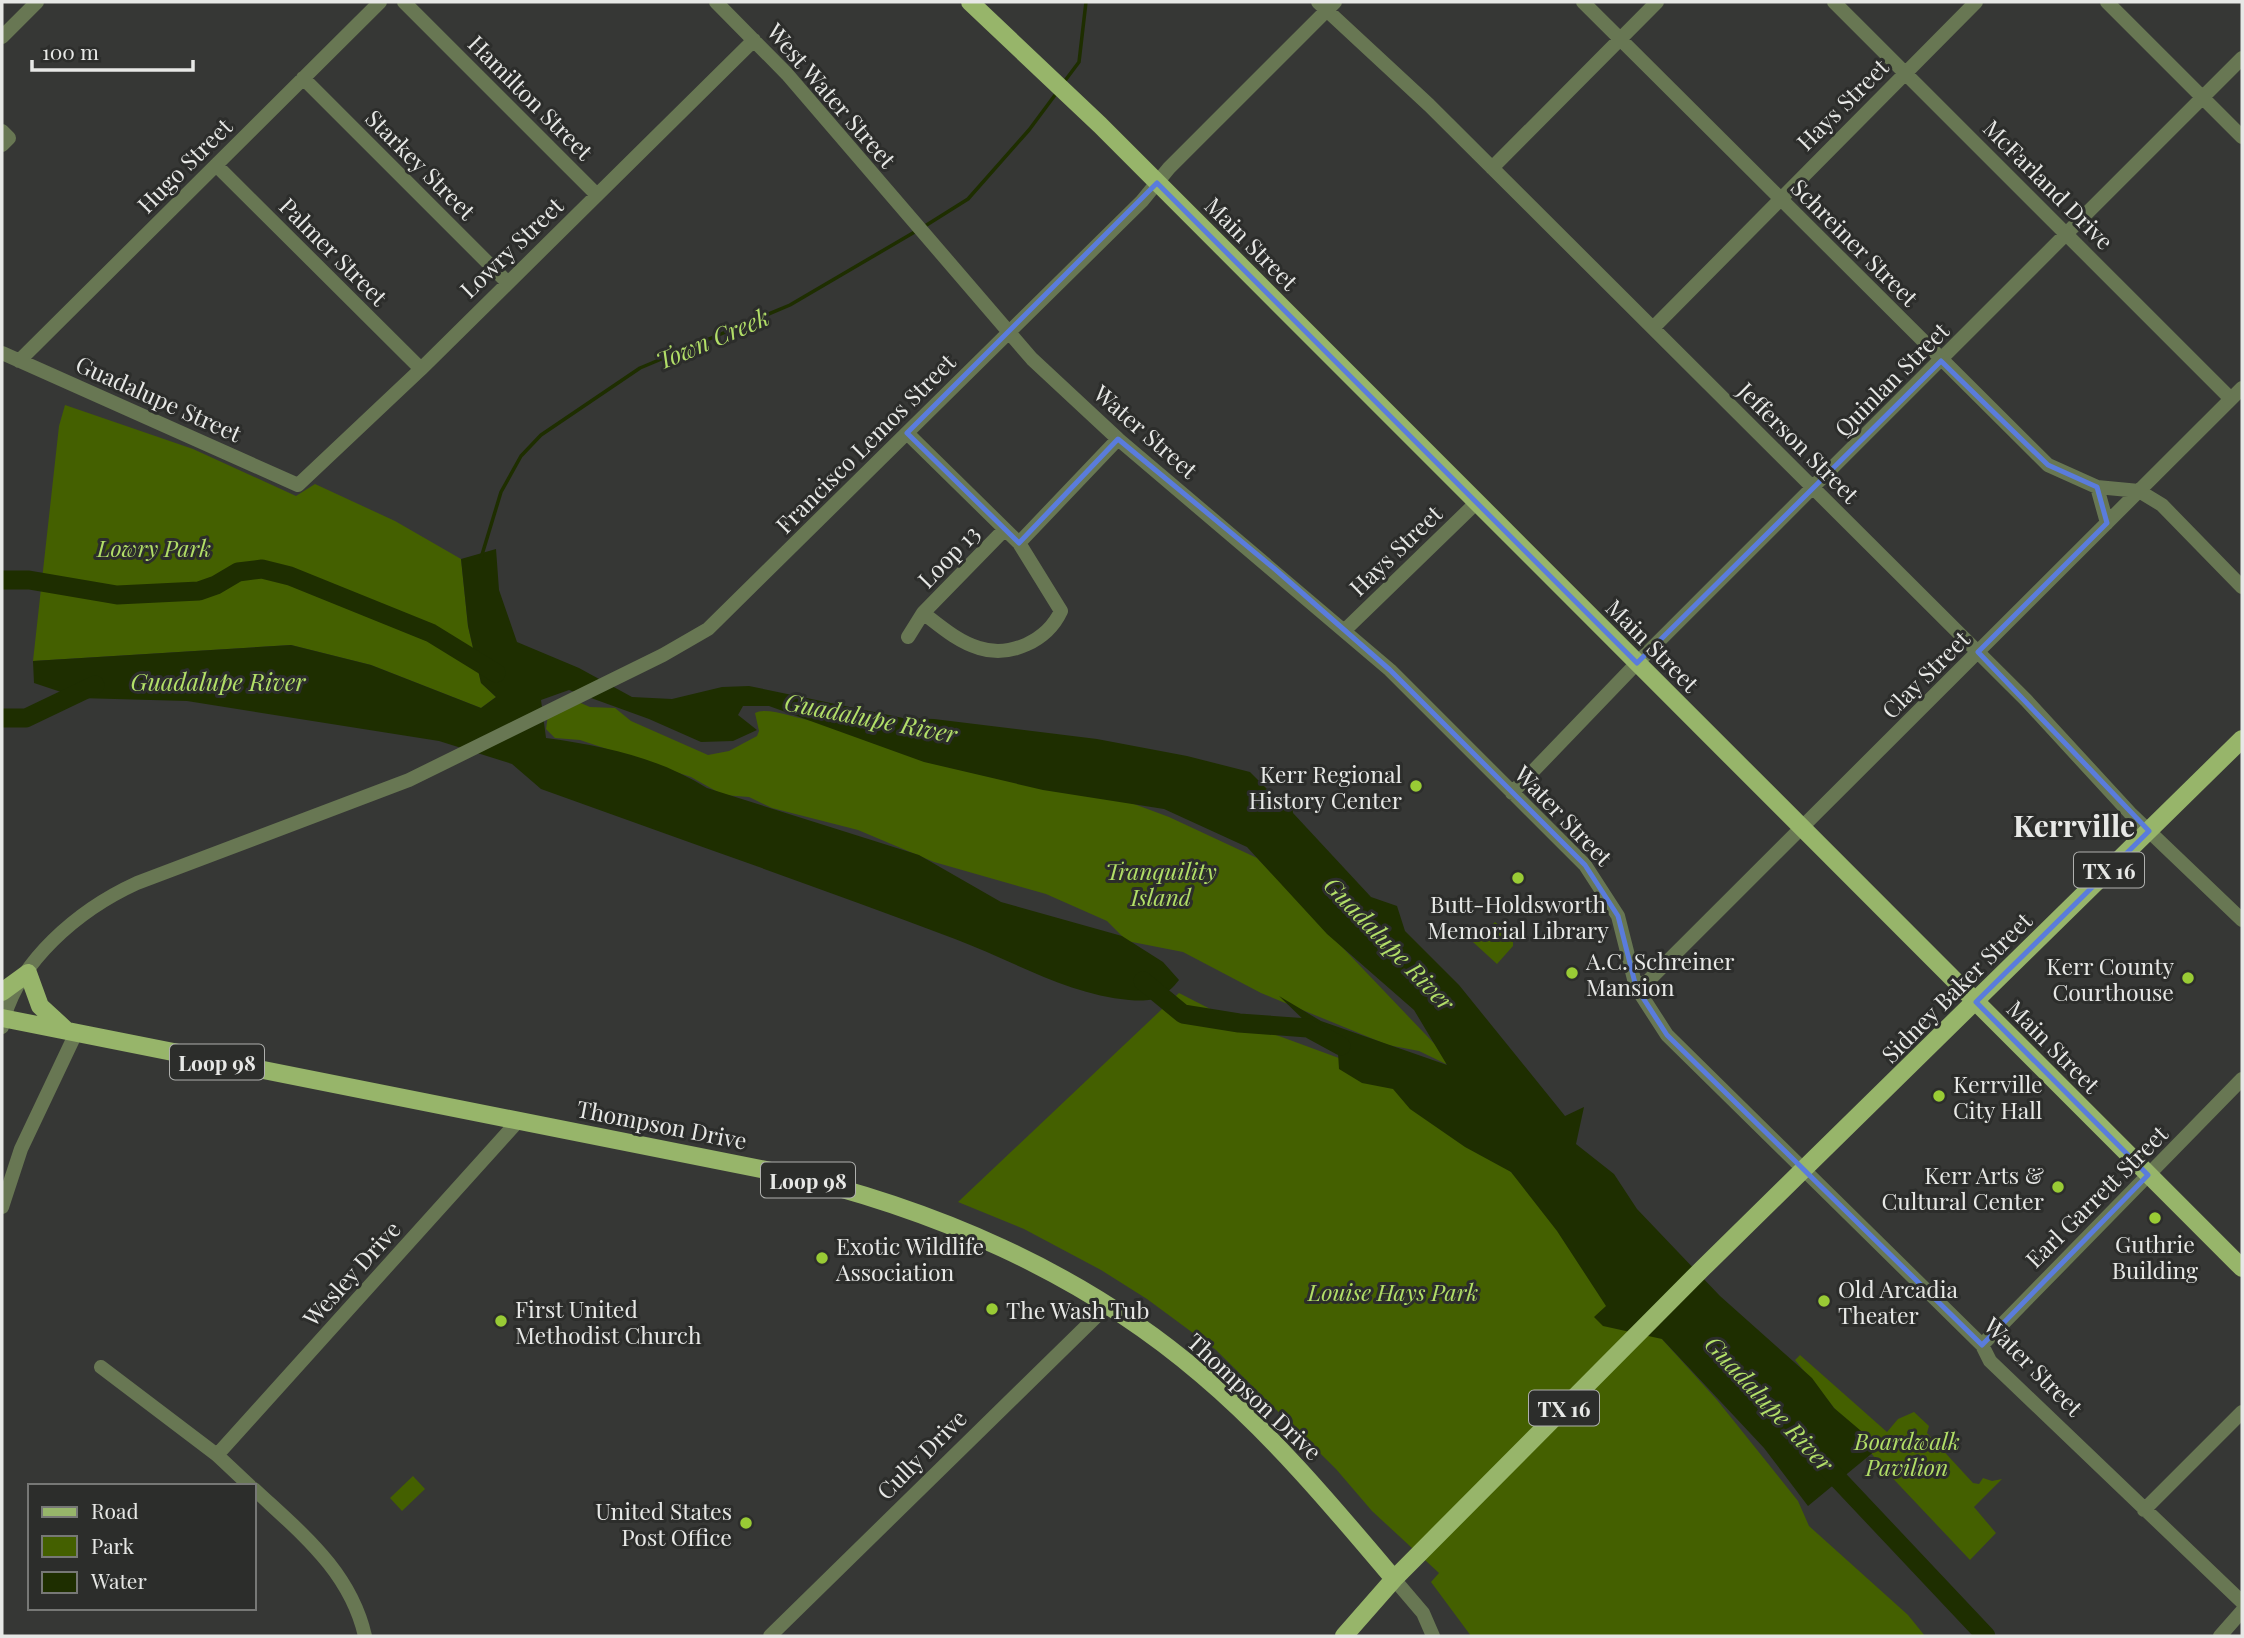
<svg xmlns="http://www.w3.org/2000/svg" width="2244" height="1638" font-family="'Playfair Display',serif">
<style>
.green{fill:#446000}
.water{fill:#1e2e00}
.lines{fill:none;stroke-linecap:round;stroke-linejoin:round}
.stream{stroke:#1e2e00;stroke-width:3.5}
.river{stroke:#1e2e00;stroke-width:19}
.minor{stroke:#687753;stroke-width:14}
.major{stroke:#97b56a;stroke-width:18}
.marked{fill:none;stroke:#5a7cdc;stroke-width:5;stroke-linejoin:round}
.poi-dot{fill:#99cb35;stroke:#2c2d2b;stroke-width:2.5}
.labels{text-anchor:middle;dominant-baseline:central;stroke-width:6;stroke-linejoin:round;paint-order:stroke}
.shield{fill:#2c2d2b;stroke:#afb0ae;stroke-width:2}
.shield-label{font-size:21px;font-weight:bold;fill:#e7e8e6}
.street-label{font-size:23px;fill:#e7e8e6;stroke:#2c2d2b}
.park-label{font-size:23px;font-style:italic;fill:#b1de67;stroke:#2c2d2b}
.poi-label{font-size:23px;fill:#e7e8e6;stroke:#2c2d2b;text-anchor:start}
.water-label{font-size:24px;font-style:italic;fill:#b2df68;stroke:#2c2d2b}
.district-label{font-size:30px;font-weight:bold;fill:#e7e8e6;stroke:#2c2d2b}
</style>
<rect width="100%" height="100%" fill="#363735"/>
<path class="green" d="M65 405 193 449 296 496 315 484 395 521 461 559 468 626 481 683 496 697 481 708 371 665 291 645 33 661 59 426Z
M576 701 590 707 615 708 631 721 708 755 729 751 757 736 759 731 755 713C766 706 798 719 814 721L1134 804 1169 817 1257 858 1448 1058 1446 1064 1419 1051 1388 1045 1261 993 1183 952 1127 941 1107 921 1046 894 934 862 858 830 772 808 749 797 723 795 691 777 580 740 555 738 546 729 548 715Z
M1495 922 1507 932V936H1513V946L1497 964 1462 932 1468 926 1489 928Z
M1179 993 1222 1015 1415 1086 1511 1172 1717 1400 1798 1501 1809 1526 1908 1615 1925 1636H1471L1431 1582 1439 1573 1372 1511 1336 1469 1216 1350 1147 1299 1101 1270 1024 1229 958 1202Z
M1800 1355 1887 1432 1898 1419 1914 1412 1929 1426 1927 1433 1973 1483 1979 1484 1983 1478 1992 1481 2002 1479 1974 1507 1996 1533 1970 1560 1884 1469 1795 1360Z
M413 1476 425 1489 402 1511 390 1498Z"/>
<path class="water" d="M496 549 499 590 517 642 579 668 632 697 672 699 722 687 749 686 903 718 934 719 1097 739 1187 756 1250 772 1274 796 1292 802 1293 813 1371 897 1397 906 1405 931 1459 985 1565 1116 1584 1107 1576 1144 1614 1174 1637 1209 1720 1296 1812 1378 1834 1408 1867 1436 1876 1450 1808 1506 1764 1448 1662 1339 1603 1326 1594 1317 1606 1306 1557 1231 1511 1172 1465 1147 1410 1109 1393 1089 1362 1083 1339 1069 1338 1053 1279 996 1321 1021 1447 1065 1414 1010 1327 934 1247 847 1164 809 1043 790 924 762 769 706H743L738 715 757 730 733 741 701 742 649 719 569 690 541 700 546 738C604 746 657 757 707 788L919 855 1001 902 1122 936 1163 962 1179 980C1164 999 1153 1002 1129 1000 1069 995 1011 960 955 939 818 887 679 839 541 789L512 764 439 741 187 701 79 698 34 683 33 661 291 645 371 665 481 708 496 697 481 683 468 626 461 559Z"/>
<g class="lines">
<path class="stream" d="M1064 82 1079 62 1086 2
M925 226 968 199 1029 130 1058 91
M481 558 501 492 521 456 541 435 640 368 790 305 918 230"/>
<path class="river" d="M2 580H29L117 595 199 591 216 585 238 572 262 569 290 576 431 633 496 673
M2 718H26L95 685
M1143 981 1183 1014 1239 1023 1308 1028 1341 1046
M1821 1461 1986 1636"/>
<path class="minor" d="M404 2 597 195
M716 2 787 74 1032 359 1118 439 1390 670 1585 865 1618 916 1636 987 1667 1035 1982 1345 1990 1361 2242 1602
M1318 2 1429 105 2026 700 2130 813 2242 920
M1583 2 2048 465 2097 487 2139 491 2162 505 2242 587
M1834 2 2231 399
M2107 2 2242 137
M2 37 37 2
M303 78 507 282
M2 131 9 138 2 145
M216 165 421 369
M1492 168 1657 2
M1653 328 1976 2
M2 353 298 485 421 369 754 40
M19 361 380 2
M907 433 1019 543 1118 439
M2097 487 2107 523
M1004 530 923 613C940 626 958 642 979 648 1010 658 1047 641 1061 611L1019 543
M1345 630 1476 503
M908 637 923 613
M1512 793 1637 663 2242 58
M1636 987 1649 980 2242 388
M2 1027C15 962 80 909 137 883L409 780 663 655 708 629 1142 201 1169 168 1335 2
M2 1207 21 1149 76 1033
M1982 1345 2242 1079
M101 1367 217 1455 250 1486
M217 1455 519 1120
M254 1489C301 1533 350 1571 365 1636
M2144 1510 2242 1412
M1394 1579 1423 1613 1433 1636
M770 1636 1107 1306
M2220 1636 2242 1611"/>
<path class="major" d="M970 2 1100 125 2242 1268
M2 992 28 973 40 1006 66 1030
M2 1018 776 1172C930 1207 1081 1271 1202 1375 1273 1435 1334 1508 1394 1579
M1344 1636 1394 1579 1703 1268 2242 739"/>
</g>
<path class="marked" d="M1157 183 1637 663 1941 361 2048 465 2097 487 2107 523 1978 652 2149 831 1976 1002 2148 1175 1982 1345 1667 1035 1636 987 1618 916 1585 865 1390 670 1276 570 1118 439 1019 543 907 433Z"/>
<g class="poi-dot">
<circle cx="1416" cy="786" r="7"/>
<circle cx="1518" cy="878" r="7"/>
<circle cx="1572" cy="973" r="7"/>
<circle cx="2188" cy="978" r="7"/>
<circle cx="1939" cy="1096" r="7"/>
<circle cx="2058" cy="1187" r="7"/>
<circle cx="2155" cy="1218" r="7"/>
<circle cx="822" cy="1258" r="7"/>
<circle cx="1824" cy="1301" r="7"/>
<circle cx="992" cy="1309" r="7"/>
<circle cx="501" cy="1321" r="7"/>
<circle cx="746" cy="1523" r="7"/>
</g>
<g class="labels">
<g class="shield">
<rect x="2074" y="852.5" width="70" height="35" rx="5"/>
<rect x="170" y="1044.5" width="94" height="35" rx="5"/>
<rect x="761" y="1162.5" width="94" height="35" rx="5"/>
<rect x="1529" y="1390.5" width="70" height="35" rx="5"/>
</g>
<g class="shield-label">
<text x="2109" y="870">TX 16</text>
<text x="217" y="1062">Loop 98</text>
<text x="808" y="1180">Loop 98</text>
<text x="1564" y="1408">TX 16</text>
</g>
<g class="street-label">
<text transform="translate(832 95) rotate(49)">West Water Street</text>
<text transform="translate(531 97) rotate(45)">Hamilton Street</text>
<text transform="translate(1842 104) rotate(-45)">Hays Street</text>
<text transform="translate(421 164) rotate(45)">Starkey Street</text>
<text transform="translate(184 165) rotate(-45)">Hugo Street</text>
<text transform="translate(2049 184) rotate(45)">McFarland Drive</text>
<text transform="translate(1855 242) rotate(45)">Schreiner Street</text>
<text transform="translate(1252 243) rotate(45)">Main Street</text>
<text transform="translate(511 247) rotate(-44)">Lowry Street</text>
<text transform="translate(334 251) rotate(45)">Palmer Street</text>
<text transform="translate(1891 379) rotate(-45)">Quinlan Street</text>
<text transform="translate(159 398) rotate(24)">Guadalupe Street</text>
<text transform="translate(1146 431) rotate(41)">Water Street</text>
<text transform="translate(1799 442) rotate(45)">Jefferson Street</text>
<text transform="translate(865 443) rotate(-45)">Francisco Lemos Street</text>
<text transform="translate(1395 550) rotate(-44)">Hays Street</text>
<text transform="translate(948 556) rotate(-46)">Loop 13</text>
<text transform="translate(1653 645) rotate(45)">Main Street</text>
<text transform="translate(1925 674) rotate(-45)">Clay Street</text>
<text transform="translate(1564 815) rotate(46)">Water Street</text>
<text transform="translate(1956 987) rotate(-45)">Sidney Baker Street</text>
<text transform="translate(2054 1046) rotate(45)">Main Street</text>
<text transform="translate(662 1124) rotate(11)">Thompson Drive</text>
<text transform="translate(2096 1196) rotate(-45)">Earl Garrett Street</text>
<text transform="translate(351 1273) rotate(-48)">Wesley Drive</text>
<text transform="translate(2034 1366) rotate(45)">Water Street</text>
<text transform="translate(1255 1396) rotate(43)">Thompson Drive</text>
<text transform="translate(921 1454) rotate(-45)">Cully Drive</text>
</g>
<g class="park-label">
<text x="154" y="547">Lowry Park</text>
<text x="1161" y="870">Tranquility<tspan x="1161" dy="26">Island</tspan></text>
<text x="1393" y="1291">Louise Hays Park</text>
<text x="1907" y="1440">Boardwalk<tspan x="1907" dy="26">Pavilion</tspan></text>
</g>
<g class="poi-label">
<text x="1402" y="773" text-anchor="end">Kerr Regional<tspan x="1402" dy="26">History Center</tspan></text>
<text x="1518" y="903" text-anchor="middle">Butt-Holdsworth<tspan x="1518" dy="26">Memorial Library</tspan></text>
<text x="1586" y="960">A.C. Schreiner<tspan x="1586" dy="26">Mansion</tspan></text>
<text x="2174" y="965" text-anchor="end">Kerr County<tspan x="2174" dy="26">Courthouse</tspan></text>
<text x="1953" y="1083">Kerrville<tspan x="1953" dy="26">City Hall</tspan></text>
<text x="2044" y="1174" text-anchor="end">Kerr Arts &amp;<tspan x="2044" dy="26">Cultural Center</tspan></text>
<text x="2155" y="1243" text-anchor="middle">Guthrie<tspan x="2155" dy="26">Building</tspan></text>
<text x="836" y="1245">Exotic Wildlife<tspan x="836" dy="26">Association</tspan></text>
<text x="1838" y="1288">Old Arcadia<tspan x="1838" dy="26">Theater</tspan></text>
<text x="515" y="1308">First United<tspan x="515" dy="26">Methodist Church</tspan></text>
<text x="1006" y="1309">The Wash Tub</text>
<text x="732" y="1510" text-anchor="end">United States<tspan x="732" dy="26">Post Office</tspan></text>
</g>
<g class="water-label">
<text transform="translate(712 338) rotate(-23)">Town Creek</text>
<text x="218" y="681">Guadalupe River</text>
<text transform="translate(871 717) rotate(11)">Guadalupe River</text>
<text transform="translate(1390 943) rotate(46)">Guadalupe River</text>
<text transform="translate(1770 1403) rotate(47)">Guadalupe River</text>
</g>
<g class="district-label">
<text x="2074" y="825">Kerrville</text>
</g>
</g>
<rect width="2244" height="1638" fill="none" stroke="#e7e8e6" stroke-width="7"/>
<rect x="28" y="1484" width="228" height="126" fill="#2c2d2b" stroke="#777876" stroke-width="2"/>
<rect x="42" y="1507" width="35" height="10" fill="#97b56a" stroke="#777876" stroke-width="2"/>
<text x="91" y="1519" font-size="21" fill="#e7e8e6">Road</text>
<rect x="42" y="1536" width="35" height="21" fill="#446000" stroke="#777876" stroke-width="2"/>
<text x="91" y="1554" font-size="21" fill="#e7e8e6">Park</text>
<rect x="42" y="1572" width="35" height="21" fill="#1e2e00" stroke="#777876" stroke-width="2"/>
<text x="91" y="1589" font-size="21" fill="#e7e8e6">Water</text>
<path d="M32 60v10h161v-10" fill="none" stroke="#e7e8e6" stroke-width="3.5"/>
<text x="42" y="60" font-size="21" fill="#e7e8e6" stroke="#2c2d2b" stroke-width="5" paint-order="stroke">100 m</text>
</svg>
